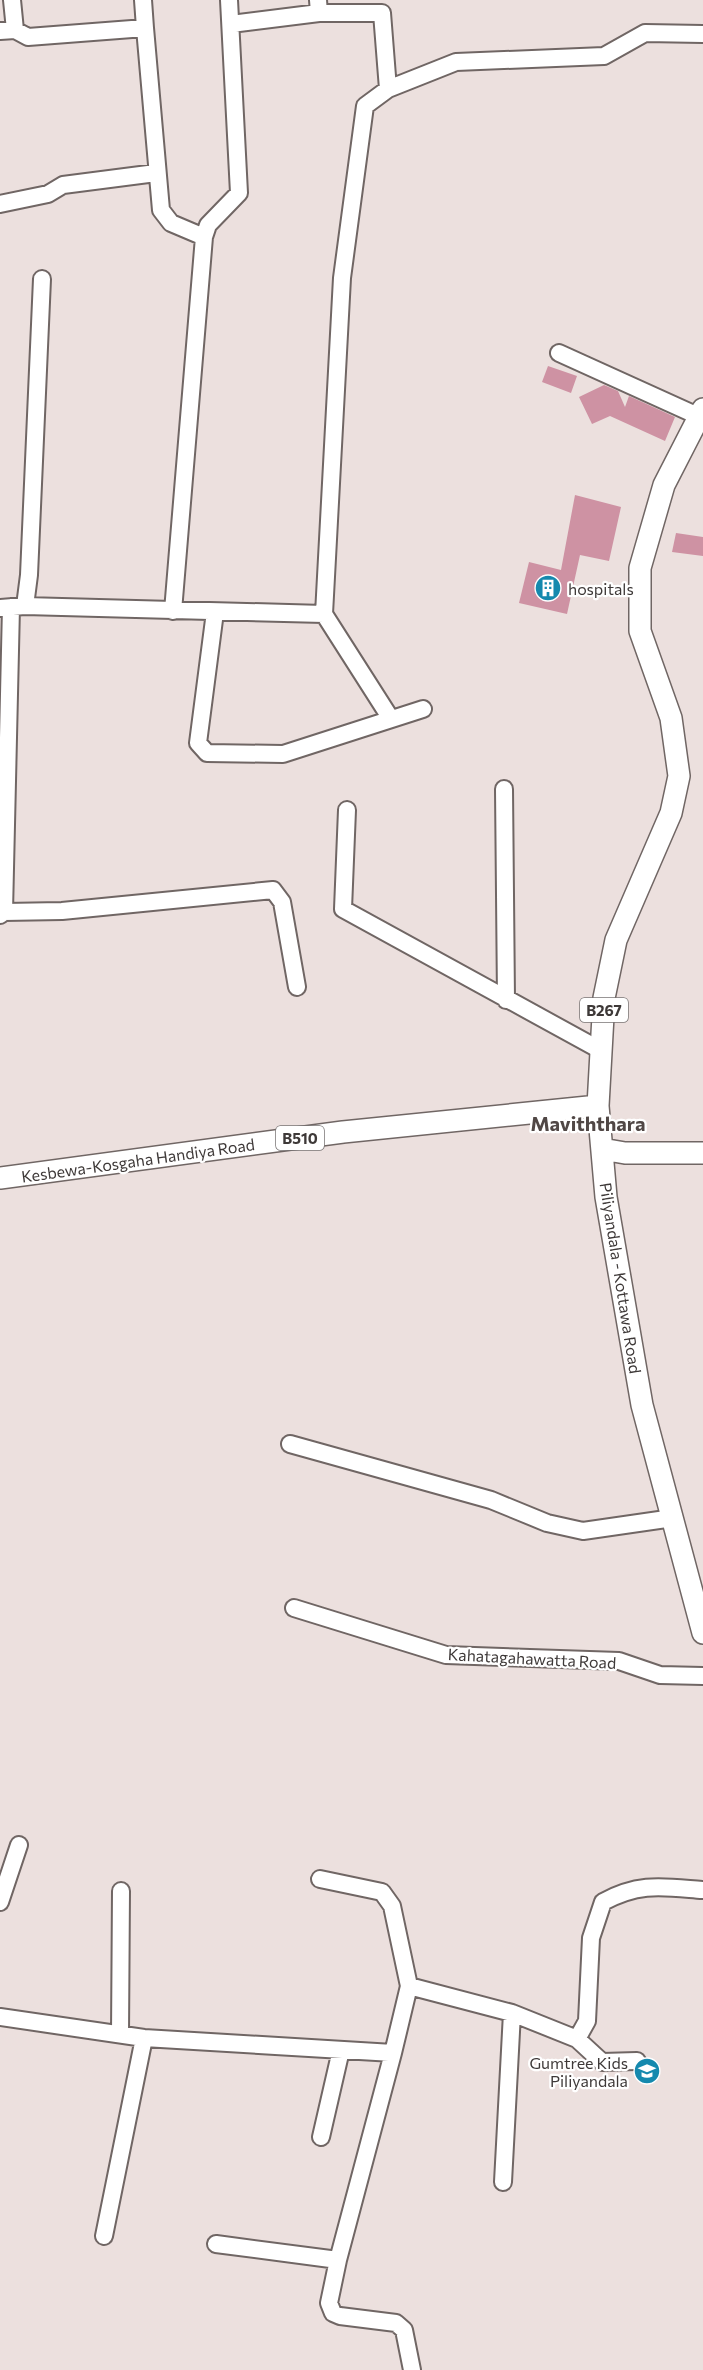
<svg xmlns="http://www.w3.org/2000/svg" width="703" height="2370" font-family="Commissioner,sans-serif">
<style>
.building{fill:#ce92a3}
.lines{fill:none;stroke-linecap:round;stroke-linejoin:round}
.minor-casing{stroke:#706664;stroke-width:20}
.major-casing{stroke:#706664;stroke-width:24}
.minor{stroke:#fff;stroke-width:16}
.major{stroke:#fff;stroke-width:21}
.labels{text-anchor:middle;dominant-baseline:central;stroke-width:4.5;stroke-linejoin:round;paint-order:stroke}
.shield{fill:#fff;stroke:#787474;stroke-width:1.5}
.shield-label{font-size:15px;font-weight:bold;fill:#3e3938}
.poi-label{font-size:16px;fill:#3e3938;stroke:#fff;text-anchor:start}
.street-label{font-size:16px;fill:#3e3938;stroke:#fff}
.quarter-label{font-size:20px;font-weight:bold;fill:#504745;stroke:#fff}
</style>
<rect width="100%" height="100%" fill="#ece0de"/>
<path class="building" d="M548 366 577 376 571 393 542 382Z
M604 385 618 391 625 407 629 396 675 417 665 441 610 416 592 424 579 397Z
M575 495 621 507 609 561 580 555 567 614 519 603 529 562 561 570Z
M676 533 703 537V556L672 552Z"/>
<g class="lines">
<defs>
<path id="minor" d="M12 0 15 30 28 37 145 28 161 210 171 223 204 237
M143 0 145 28
M318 0 319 13H382L388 89
M231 24 319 13
M0 31 15 30
M0 204 48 194 63 185 156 173
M559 353 698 416
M25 606 29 575 42 279
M0 608 25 606 324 614 342 278 365 106 388 89 456 62 604 56 645 33 703 34
M173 611 204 237 208 225 239 193 229 0
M215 612 198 743 207 753 283 754 423 709
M324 614 391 719
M504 789 506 1000
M347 810 343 909 602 1051
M4 912 62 911 273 890 282 902 297 987
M0 915 4 912 11 607
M290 1444 491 1500 547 1523 583 1531 673 1518
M294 1608 446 1655 619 1661 660 1675 703 1676
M320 1879 382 1892 392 1906 409 1986
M0 1902 19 1845
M0 2017 144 2038 393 2053 409 1986 512 2013 577 2039 587 2021 591 1938 603 1902C640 1882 663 1887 703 1890
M120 2034 121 1891
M577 2039 602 2062 637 2061
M393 2053 338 2260 329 2303 333 2313 340 2316 396 2323 404 2330 412 2370
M321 2137 341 2050
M503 2182 512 2013
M104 2236 144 2038
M216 2244 338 2260"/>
<path id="major" d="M703 409 664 485 640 568V631L671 718 679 776 671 813 616 940 604 998 598 1106 606 1197 642 1405 703 1633
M602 1149 625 1153H703
M0 1178 343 1132 598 1106"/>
</defs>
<use href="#minor" class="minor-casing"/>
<use href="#major" class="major-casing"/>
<use href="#minor" class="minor"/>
<use href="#major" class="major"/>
</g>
<defs>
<symbol id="building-disc" viewBox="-11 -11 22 22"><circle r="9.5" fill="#1589ae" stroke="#fff"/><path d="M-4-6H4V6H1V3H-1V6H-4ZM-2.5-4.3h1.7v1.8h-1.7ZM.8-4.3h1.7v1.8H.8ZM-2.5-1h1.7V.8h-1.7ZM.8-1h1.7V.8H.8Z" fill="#fff"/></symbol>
<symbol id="school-disc" viewBox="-11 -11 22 22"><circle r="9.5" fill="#1589ae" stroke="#fff"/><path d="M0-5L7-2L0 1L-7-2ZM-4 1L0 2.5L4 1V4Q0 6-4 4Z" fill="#fff"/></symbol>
</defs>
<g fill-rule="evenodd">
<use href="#building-disc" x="533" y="573" width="30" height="30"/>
<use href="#school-disc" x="632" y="2056" width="30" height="30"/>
</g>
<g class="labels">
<g class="shield">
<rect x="580" y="998" width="48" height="24" rx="4.5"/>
<rect x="276" y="1126" width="48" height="24" rx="4.5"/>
</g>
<g class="shield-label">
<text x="604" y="1010">B267</text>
<text x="300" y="1138">B510</text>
</g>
<g class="poi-label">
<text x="568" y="588">hospitals</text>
<text x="628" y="2062" text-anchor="end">Gumtree Kids<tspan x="628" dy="18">Piliyandala</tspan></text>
</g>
<g class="street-label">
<text transform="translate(138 1160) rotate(-8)">Kesbewa-Kosgaha Handiya Road</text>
<text transform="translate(621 1278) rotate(81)">Piliyandala - Kottawa Road</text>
<text transform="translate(532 1658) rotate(3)">Kahatagahawatta Road</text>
</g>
<g class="quarter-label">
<text x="588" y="1123">Maviththara</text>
</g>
</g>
</svg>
